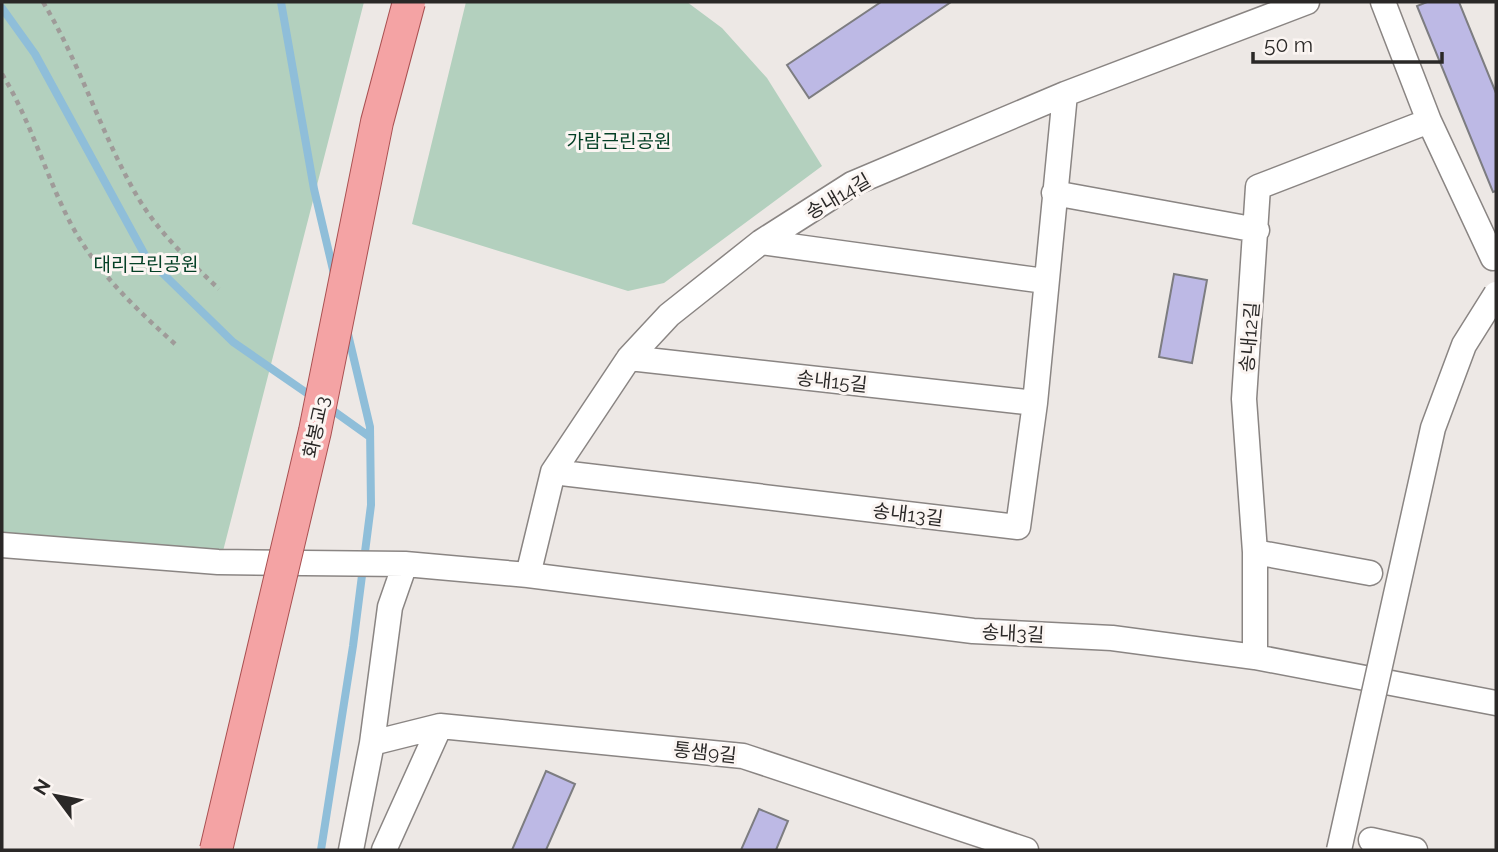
<svg xmlns="http://www.w3.org/2000/svg" width="1498" height="852" font-family="Raleway,'Noto Sans KR',sans-serif">
<style>
.green{fill:#b3d0be}
.lines{fill:none;stroke-linecap:round;stroke-linejoin:round}
.stream{stroke:#8fbed9;stroke-width:8}
.building{fill:#bdb9e5;stroke:#7d7d81;stroke-width:2}
.minor-casing{stroke:#8a8583;stroke-width:27}
.path{stroke:#9f9b99;stroke-width:4.5;stroke-dasharray:5 5;stroke-linecap:butt}
.minor{stroke:#fff;stroke-width:24}
.minor-bridge-casing{stroke:#8a8583;stroke-width:27;stroke-linecap:butt}
.major-bridge-casing{stroke:#a95051;stroke-width:34;stroke-linecap:butt}
.minor-bridge{stroke:#fff;stroke-width:24}
.major-bridge{stroke:#f4a3a4;stroke-width:32}
.labels{text-anchor:middle;dominant-baseline:central;stroke-width:6;stroke-linejoin:round;paint-order:stroke}
.park-label{font-size:19px;fill:#044026;stroke:#fbf5f2}
.street-label{font-size:19px;fill:#2a2827;stroke:#fbf5f2}
</style>
<rect width="100%" height="100%" fill="#ede8e5"/>
<path class="green" d="M2 2H364L222 555 2 534Z
M466 2H687L722 28 767 78 822 166 664 283 628 291 412 224Z"/>
<g class="lines">
<path class="stream" d="M281 2 314 189 334 274
M2 8 35 54 146 257 233 342 314 398
M328 407 370 437
M321 850 353 646 371 505 370 427 347 330"/>
</g>
<path class="building" d="M881 2H951L809 98 787 65Z
M1427 2H1459L1496 93V191L1493 192 1417 6Z
M1174 274 1207 280 1192 363 1159 357Z
M546 771 575 784 546 850H512Z
M759 809 788 821 776 850H741Z"/>
<g class="lines">
<defs>
<path id="minor" d="M1383 2 1429 121 1493 258
M1054 193 1257 230
M761 242 1045 281
M629 358 1035 403
M553 472 1018 527 1035 403 1065 94
M2 545 218 562 405 564
M1255 552 1370 573
M528 575 553 472 629 358 669 315 761 242 852 184 1065 94 1307 2
M1255 657V552L1244 399 1258 187 1429 121
M372 743 440 726 743 756 1026 850
M1371 840 1415 850
M351 850 372 743 390 607 405 564 528 575 973 631 1112 638 1255 657 1496 703
M384 850 440 726"/>
</defs>
<use href="#minor" class="minor-casing"/>
<path class="path" d="M43 2C81 65 101 134 137 196 158 232 189 261 219 289
M2 74C31 121 46 177 72 226 98 273 135 308 175 344"/>
<use href="#minor" class="minor"/>
<defs>
<path id="minor-bridge" d="M1339 850 1433 428 1464 345 1496 294"/>
<path id="major-bridge" d="M216 850 315 431 377 122 409 2"/>
</defs>
<use href="#minor-bridge" class="minor-bridge-casing"/>
<use href="#major-bridge" class="major-bridge-casing"/>
<use href="#minor-bridge" class="minor-bridge"/>
<use href="#major-bridge" class="major-bridge"/>
</g>
<g class="labels">
<g class="park-label">
<text x="619" y="141">가람근린공원</text>
<text x="146" y="264">대리근린공원</text>
</g>
<g class="street-label">
<text transform="translate(838 196) rotate(-30)">송내14길</text>
<text transform="translate(1249 337) rotate(-85)">송내12길</text>
<text transform="translate(832 381) rotate(6)">송내15길</text>
<text transform="translate(316 427) rotate(-78)">화봉교3</text>
<text transform="translate(908 514) rotate(7)">송내13길</text>
<text transform="translate(1013 633) rotate(3)">송내3길</text>
<text transform="translate(705 752) rotate(6)">통샘9길</text>
</g>
</g>
<rect width="1498" height="852" fill="none" stroke="#2a2827" stroke-width="7"/>
<g transform="translate(56 796) rotate(302)" stroke="#fbf5f2" stroke-width="5" paint-order="stroke">
<path d="M0-5L12 26L0 18L-12 26Z" fill="#2a2827"/>
<text y="-10" font-size="19" font-weight="bold" text-anchor="middle" fill="#2a2827">N</text>
</g>
<path d="M1253 52v10h189v-10" fill="none" stroke="#2a2827" stroke-width="3.5"/>
<text x="1264" y="52" font-size="21" fill="#2a2827" stroke="#fbf5f2" stroke-width="5" paint-order="stroke">50 m</text>
</svg>
